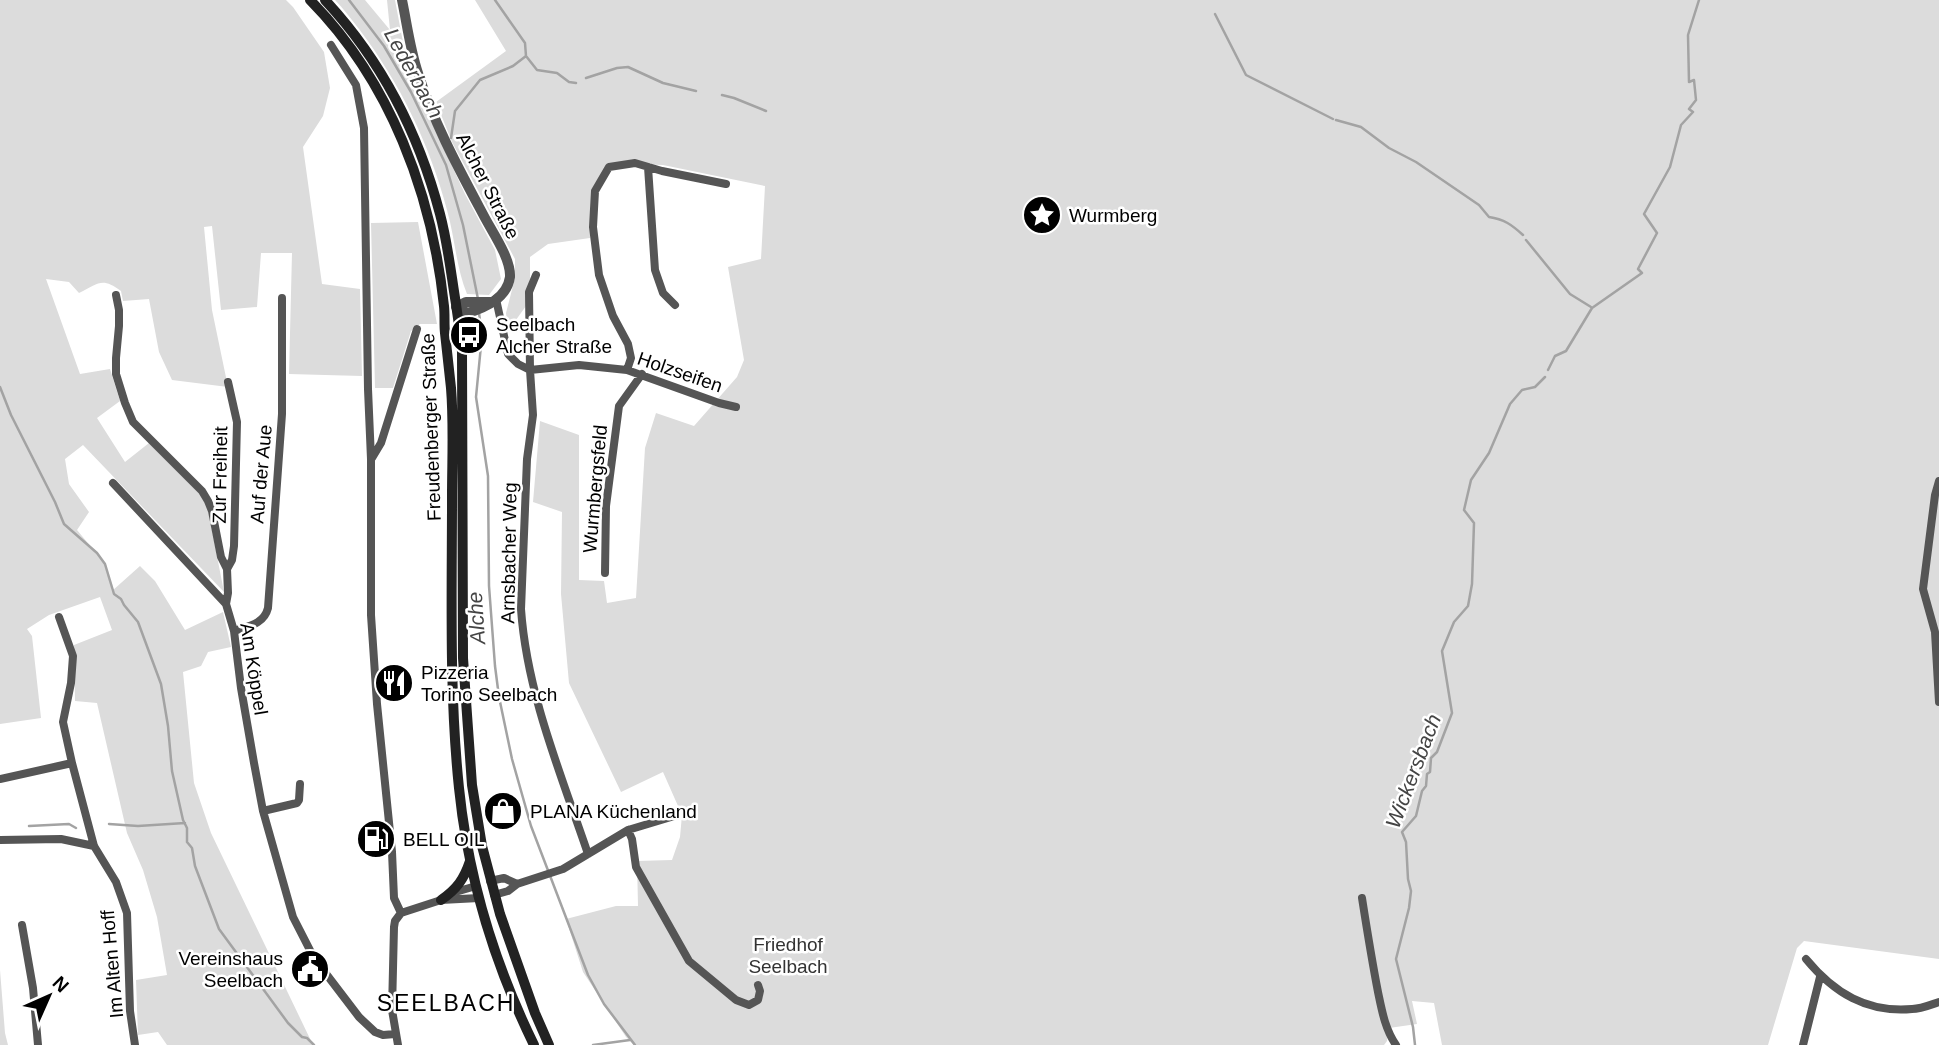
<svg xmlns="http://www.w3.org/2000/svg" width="1939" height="1045" font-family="Arial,sans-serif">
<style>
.green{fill:#dcdcdc}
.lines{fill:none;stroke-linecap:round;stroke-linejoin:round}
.stream{stroke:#a3a3a3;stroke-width:2.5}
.minor{stroke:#555;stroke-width:8}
.tertiary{stroke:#555;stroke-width:10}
.secondary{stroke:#222;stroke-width:10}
.labels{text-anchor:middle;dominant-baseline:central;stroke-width:5;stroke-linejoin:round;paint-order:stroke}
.street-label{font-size:19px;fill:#000;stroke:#fff}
.poi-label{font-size:19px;fill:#000;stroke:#fff;text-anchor:start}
.park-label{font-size:19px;fill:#333;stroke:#fff}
.water-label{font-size:21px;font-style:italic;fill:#444;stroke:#fff}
.quarter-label{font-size:23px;letter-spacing:2px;fill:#000;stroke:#fff}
</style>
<rect width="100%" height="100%" fill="#fff"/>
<path class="green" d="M0 0H286L293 7 324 52 330 88 323 116 303 147 322 284 360 289 362 376 289 374 292 253H261L257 307 221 310 212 226 204 227 212 310 228 387 172 380 159 352 149 299 123 301 121 291C102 277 99 283 79 293L69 282 46 279 80 374 110 369 120 401 97 418 125 462 149 443 206 500 224 592 83 445 65 459 69 484 89 512 77 530 106 565 112 591 140 566 155 581 185 630 223 612 231 647 208 652 201 666 183 672 194 783 211 833 313 1045H167L158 1032 138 1035 136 980 167 975 157 917 143 870 127 833 97 703 75 701 74 645 112 630 100 597 49 615 27 629 32 636 41 718 0 724Z
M335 0H365L390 30 387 0H395L402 37 413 82 465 194 495 250 501 279 489 295 467 294C456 267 455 238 447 210 430 145 400 83 359 29 351 19 344 9 335 0Z
M475 0H1939V959L1804 941 1797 948 1768 1045H1442L1434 1003 1412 1001 1417 1024 1389 1028 1387 1041 1384 1045H634L626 1037 583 972 566 919 616 906H638L637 861 672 860 680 837 682 815 663 772 621 792 569 683 561 594 562 512 533 502 540 421 579 435V580L604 581 607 603 636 598 645 448 656 413 694 426 737 377 744 360 728 267 761 259 765 186 663 165 609 163 591 196 590 238 548 244 530 257V278L526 306 508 331 506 313 515 278V259L452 142 436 102 506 51Z
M418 222 437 324H420L411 331 393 388H375L371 223Z
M0 970 5 1033 8 1045H0Z"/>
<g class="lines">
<path class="stream" d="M349 0 384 46 411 92 446 165 463 225 478 299
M1215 14 1246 75 1333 119
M526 56 537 70 557 73 569 82 576 83
M586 78 617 68 628 67 663 83 696 91
M722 95 734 98 766 111
M1336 120 1361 127 1389 148 1416 162 1479 205 1489 217C1504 219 1512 225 1523 235
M451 138 455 111 480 80 513 66 526 56 525 43 495 0
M1526 240 1570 294 1591 307
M479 313 482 335 476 397 488 476 489 586 495 666 499 697 512 759 531 826 588 975 604 1004 635 1045
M1548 370 1555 356 1566 351 1592 308 1642 273 1638 269 1657 233 1644 214 1670 167 1681 125 1693 112 1689 109 1696 100 1694 80 1689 82 1688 35 1699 0
M0 387 11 415 55 502 64 524 97 553 105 564 114 594 121 599 124 605 138 622 161 684 168 726 172 771 183 820 187 828V842L192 848 195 866 219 929 288 1023 302 1037 307 1038 314 1045
M109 824 138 826 185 823
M29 826 69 824 76 828
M593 1045 630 1040
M1415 1045 1413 1027 1396 959 1409 908 1411 891 1408 879 1406 842 1402 832 1416 816 1422 791 1426 786 1427 774 1430 772 1431 758 1437 752 1452 713 1442 651 1454 622 1468 606 1472 584 1474 523 1464 510 1471 480 1489 453 1510 404 1522 390 1535 387 1545 377"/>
<path class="minor" d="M331 45 356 85 364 128 368 389 371 459V615L377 704 392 852 394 898 401 913
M648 167 655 270 663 293 675 305
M536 275 529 292 530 370 533 415 527 459 521 609C527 694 561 774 588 854
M116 295 119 310V326L116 358V374L125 403 133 422 202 491 208 501 212 511 221 557 227 569 228 593 226 604 234 631 241 688 254 763 263 811 293 917 314 958 359 1017 375 1032 383 1035 395 1034
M496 299 508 354 518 364 530 370 579 365 627 370 719 403 736 407
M627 370 631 358 628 344 613 316 599 275 593 227 595 191 609 167 635 163 662 171 726 184
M372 458 381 443 417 329
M1939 481 1935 495 1923 589 1935 632 1939 702
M113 483 226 604
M227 569 232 560 234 546 237 422 228 382
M605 573 606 506 619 406 642 374
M59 617 73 656 71 683 63 722 72 763 94 846 116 882 127 913 130 1011 135 1045
M234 631C249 626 264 624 268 608L282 414V298
M0 779 72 763
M263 811 297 803 299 800 300 784
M628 830 632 839 636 867 689 961 736 1000 749 1005 758 1000 760 991 758 985
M0 840 61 839 94 846
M490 881 504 878 517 884
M452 893 476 886
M494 895 508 891 517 884 563 869 628 830 681 814
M1362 898C1367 930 1372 961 1378 992 1382 1011 1385 1029 1396 1045
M401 913 441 900 479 898
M22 925 33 988 38 1045
M1806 959C1834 993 1867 1013 1912 1009 1921 1009 1930 1005 1939 1002
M398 1045 392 1010 394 927 395 921 401 913
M1803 1045 1820 977"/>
<path class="tertiary" d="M402 0C407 24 410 49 418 73 434 124 460 171 485 218 493 233 511 259 510 277 507 298 486 307 468 313L456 307 466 302H492"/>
<path class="secondary" d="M310 0C390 81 432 193 444 306 445 315 444 324 445 333 447 351 449 369 451 388 454 424 452 461 452 497 452 594 449 692 459 788 468 877 495 965 534 1045
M325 0C382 61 419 134 440 214 448 244 451 274 456 304 458 320 461 335 462 352L463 658 472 785 482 846 500 914 535 1013 549 1045
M441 900C457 889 464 879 470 861"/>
</g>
<defs>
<symbol id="sight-disc" viewBox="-11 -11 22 22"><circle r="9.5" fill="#000" stroke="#fff"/><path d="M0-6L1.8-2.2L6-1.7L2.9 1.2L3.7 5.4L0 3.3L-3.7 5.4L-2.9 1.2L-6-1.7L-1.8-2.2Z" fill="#fff"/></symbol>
<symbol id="bus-disc" viewBox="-11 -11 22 22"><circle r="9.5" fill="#000" stroke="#fff"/><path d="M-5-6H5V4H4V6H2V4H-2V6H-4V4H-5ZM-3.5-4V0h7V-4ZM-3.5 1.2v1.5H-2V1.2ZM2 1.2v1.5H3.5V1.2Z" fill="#fff"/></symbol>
<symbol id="restaurant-disc" viewBox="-11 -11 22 22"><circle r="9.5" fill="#000" stroke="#fff"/><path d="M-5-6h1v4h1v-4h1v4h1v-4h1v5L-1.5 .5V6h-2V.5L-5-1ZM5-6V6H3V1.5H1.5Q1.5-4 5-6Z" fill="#fff"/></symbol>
<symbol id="shop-disc" viewBox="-11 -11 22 22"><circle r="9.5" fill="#000" stroke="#fff"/><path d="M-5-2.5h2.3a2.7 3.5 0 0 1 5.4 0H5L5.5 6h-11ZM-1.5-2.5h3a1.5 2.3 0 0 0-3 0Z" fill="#fff"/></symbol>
<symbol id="fuel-disc" viewBox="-11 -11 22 22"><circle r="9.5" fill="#000" stroke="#fff"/><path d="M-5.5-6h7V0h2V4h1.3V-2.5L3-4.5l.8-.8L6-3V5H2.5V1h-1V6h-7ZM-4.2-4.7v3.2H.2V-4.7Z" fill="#fff"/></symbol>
<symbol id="civic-disc" viewBox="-11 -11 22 22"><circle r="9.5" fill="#000" stroke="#fff"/><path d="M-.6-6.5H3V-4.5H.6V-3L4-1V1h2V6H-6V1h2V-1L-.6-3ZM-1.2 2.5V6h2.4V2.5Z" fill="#fff"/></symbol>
</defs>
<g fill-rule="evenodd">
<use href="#sight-disc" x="1020" y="193" width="44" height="44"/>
<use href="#bus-disc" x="447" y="313" width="44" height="44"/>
<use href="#restaurant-disc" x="372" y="661" width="44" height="44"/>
<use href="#shop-disc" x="481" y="789" width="44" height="44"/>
<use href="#fuel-disc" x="354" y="817" width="44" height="44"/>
<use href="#civic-disc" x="288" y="947" width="44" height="44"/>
</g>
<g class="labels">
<g class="street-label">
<text transform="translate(488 186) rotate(63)">Alcher Straße</text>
<text transform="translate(680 372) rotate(19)">Holzseifen</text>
<text transform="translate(431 427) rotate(-92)">Freudenberger Straße</text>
<text transform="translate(261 474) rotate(-85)">Auf der Aue</text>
<text transform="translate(220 475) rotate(-89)">Zur Freiheit</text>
<text transform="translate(595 489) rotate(-85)">Wurmbergsfeld</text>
<text transform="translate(509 553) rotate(-89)">Arnsbacher Weg</text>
<text transform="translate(254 669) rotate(81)">Am Köppel</text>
<text transform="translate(112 964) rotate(-95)">Im Alten Hoff</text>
</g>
<g class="poi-label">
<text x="1069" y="215">Wurmberg</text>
<text x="496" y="324">Seelbach<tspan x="496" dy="22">Alcher Straße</tspan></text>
<text x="421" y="672">Pizzeria<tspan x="421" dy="22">Torino Seelbach</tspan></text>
<text x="530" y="811">PLANA Küchenland</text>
<text x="403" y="839">BELL OIL</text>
<text x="283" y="958" text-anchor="end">Vereinshaus<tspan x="283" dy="22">Seelbach</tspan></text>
</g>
<g class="park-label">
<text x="788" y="944">Friedhof<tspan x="788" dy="22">Seelbach</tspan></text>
</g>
<g class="water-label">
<text transform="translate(414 73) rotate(61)">Lederbach</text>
<text transform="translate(476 618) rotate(-94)">Alche</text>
<text transform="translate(1413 771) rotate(-69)">Wickersbach</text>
</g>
<g class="quarter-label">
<text x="446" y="1003">SEELBACH</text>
</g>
</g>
<g transform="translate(49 996) rotate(45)" stroke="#ffffff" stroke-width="5" paint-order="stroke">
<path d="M0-5L12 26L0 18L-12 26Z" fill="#000000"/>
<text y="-10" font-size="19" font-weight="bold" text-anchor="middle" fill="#000000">N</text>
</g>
</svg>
